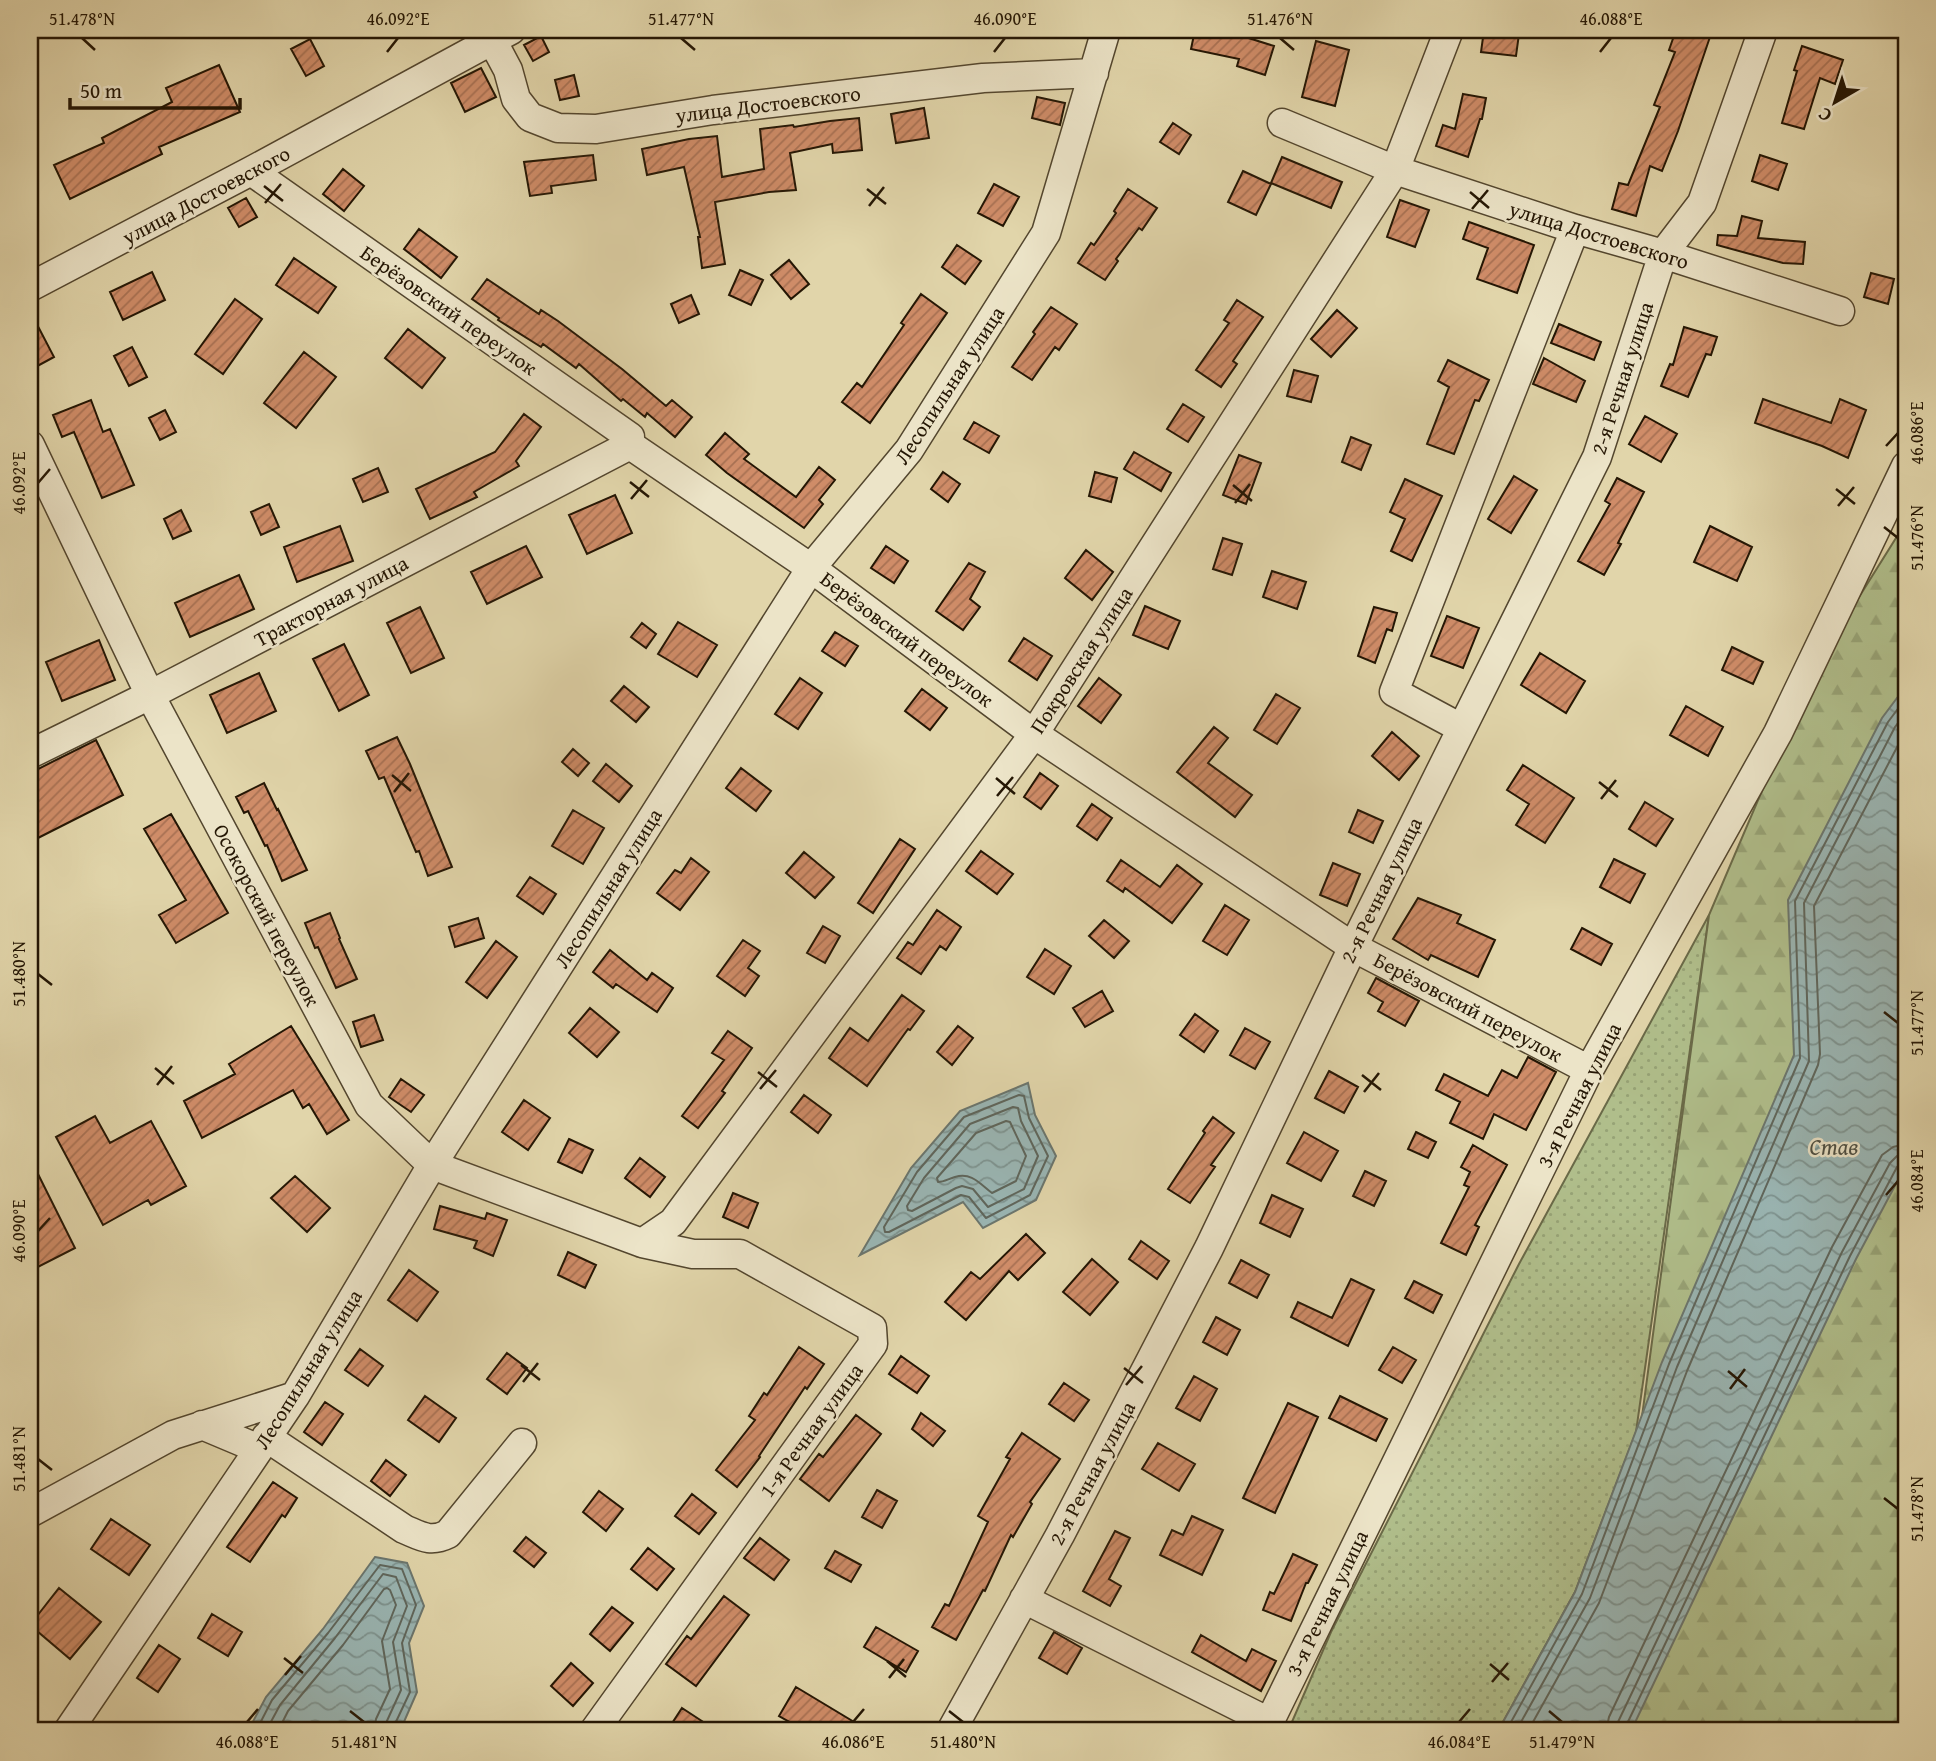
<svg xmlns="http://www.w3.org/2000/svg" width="1936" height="1761" font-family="'Gentium Book Plus',serif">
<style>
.green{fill:url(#green-dots);stroke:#6a6a48;stroke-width:2}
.forest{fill:url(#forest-firs);stroke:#6a6a48;stroke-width:2}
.water{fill:url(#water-waves);stroke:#6b766e;stroke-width:2}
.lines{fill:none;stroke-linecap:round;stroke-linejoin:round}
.shore{stroke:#5f665c;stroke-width:2}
.building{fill:url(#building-hatch);stroke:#241604;stroke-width:2}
.minor-casing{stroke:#53462e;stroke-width:31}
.minor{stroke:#ece4c8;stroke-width:28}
.ticks{fill:none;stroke:#241604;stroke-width:2.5}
.labels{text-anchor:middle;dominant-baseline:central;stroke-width:5;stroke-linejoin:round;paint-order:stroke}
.street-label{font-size:21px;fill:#241604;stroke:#ece4c8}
.water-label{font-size:23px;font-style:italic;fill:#4d4e42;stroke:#ece4c8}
.neatline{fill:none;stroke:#241604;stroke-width:2.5}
.ticks-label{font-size:18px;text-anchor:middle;fill:#241604}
</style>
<defs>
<pattern id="green-dots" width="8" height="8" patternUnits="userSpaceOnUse" patternTransform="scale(1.75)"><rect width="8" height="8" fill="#b0be8b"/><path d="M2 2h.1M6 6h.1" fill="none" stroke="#97a376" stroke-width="1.8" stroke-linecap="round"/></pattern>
<pattern id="forest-firs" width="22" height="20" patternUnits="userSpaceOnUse" patternTransform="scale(1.75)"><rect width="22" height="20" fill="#b0be8b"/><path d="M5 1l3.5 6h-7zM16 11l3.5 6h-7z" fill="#97a376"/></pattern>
<pattern id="water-waves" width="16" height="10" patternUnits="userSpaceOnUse" patternTransform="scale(1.75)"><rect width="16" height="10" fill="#9ab6b4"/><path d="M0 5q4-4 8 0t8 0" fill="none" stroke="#7d9390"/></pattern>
<pattern id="building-hatch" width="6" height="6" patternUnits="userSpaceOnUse" patternTransform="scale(1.75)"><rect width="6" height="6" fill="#cf8c68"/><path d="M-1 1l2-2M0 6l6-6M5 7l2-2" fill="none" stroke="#a87153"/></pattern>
</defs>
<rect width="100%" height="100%" fill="#e1d5aa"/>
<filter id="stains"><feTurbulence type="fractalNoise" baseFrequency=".00286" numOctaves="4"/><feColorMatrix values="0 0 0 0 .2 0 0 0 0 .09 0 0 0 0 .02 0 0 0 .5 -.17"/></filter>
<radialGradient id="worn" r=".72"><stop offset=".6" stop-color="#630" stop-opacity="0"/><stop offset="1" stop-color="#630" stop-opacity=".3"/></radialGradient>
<path class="green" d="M1709 915 1636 1432 1575 1592 1498 1731H1288L1331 1632 1519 1264Z"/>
<path class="forest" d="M1906 522V1731H1600L1709 915 1814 669Z"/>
<path class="water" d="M1906 686V1165L1856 1259 1631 1731H1498L1575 1592 1662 1362 1794 1055 1788 900 1882 718Z
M1028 1083 1035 1115 1056 1156 1036 1200 983 1228 963 1202 860 1255 911 1168 960 1111Z
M375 1557 407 1563 424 1606 409 1643 417 1692 400 1731H248L266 1697 323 1629Z"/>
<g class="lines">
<path class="shore" d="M1019 1095 1024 1096 1029 1118 1048 1156 1030 1195 986 1218 969 1197 961 1195 889 1232H885L884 1227 917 1172 964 1117Z
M1013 1107 1018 1108 1021 1121 1038 1156 1024 1189 988 1207 973 1189 962 1186 956 1188 912 1211 908 1210 907 1206 924 1178 970 1124Z
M1006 1121 1010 1122 1026 1156 1016 1181 992 1193C980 1184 972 1172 955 1177 948 1179 944 1182 938 1182L937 1178 976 1133Z
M256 1731 272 1700 328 1633 380 1565 402 1569 416 1605 402 1643 410 1692 394 1726V1731
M266 1731 280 1705 335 1638 383 1574 396 1577 407 1606 393 1642 401 1690 386 1723 385 1731
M278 1731 288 1711 343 1645 384 1589 387 1588 390 1590 396 1605 382 1641 390 1689 376 1719 374 1731
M1506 1731 1582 1594 1669 1364 1800 1058 1795 901 1888 722 1906 698
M1516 1731 1590 1598 1677 1367 1809 1061 1804 903 1895 727 1906 712
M1528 1731 1599 1603 1687 1371 1818 1065 1820 1054 1814 906 1906 730
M1606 1731 1609 1717 1832 1247 1882 1155 1893 1147 1906 1144
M1617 1731 1618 1722 1842 1252 1890 1163 1897 1156 1906 1154
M1626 1731V1726L1850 1256 1897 1167 1901 1164 1906 1163"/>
</g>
<path class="building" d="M1195 30H1223L1274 46 1265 75 1237 66 1239 59 1191 49Z
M1484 30 1519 34 1516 56 1481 52Z
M1676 30H1699L1711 34 1678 131 1662 171 1650 166 1636 216 1612 209 1619 183 1628 185 1660 107 1654 105 1675 52 1669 50Z
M541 36 549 52 533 61 524 45Z
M310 39 324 66 306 76 291 49Z
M1316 41 1349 50 1335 106 1302 97Z
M1802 46 1843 60 1835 84 1820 78 1804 129 1782 123 1797 71 1794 70Z
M219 65 240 112 159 147 162 154 70 199 54 165 104 143 102 138 172 102 166 88Z
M481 68 496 97 465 112 451 83Z
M574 75 579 96 560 100 555 80Z
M1463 94 1486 98 1482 119H1480L1468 157 1436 146 1443 125 1455 129Z
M1037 97 1065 103 1060 125 1032 118Z
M924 108 929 138 896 143 891 114Z
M859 118 862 150 833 153 832 144 790 153 796 190 769 192 715 202 725 264 702 268 698 237H700L684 167 647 175 642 149 689 139 717 136 722 177 764 169 760 129 793 125 794 127 830 121Z
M1173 123 1191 135 1179 154 1160 142Z
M593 155 596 180 551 186 552 193 530 196 524 162Z
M1760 155 1787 164 1778 190 1752 181Z
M1282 157 1342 182 1331 208 1271 183Z
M343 169 364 186 344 211 323 194Z
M1243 171 1271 184 1256 215 1228 202Z
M994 184 1019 197 1003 226 978 213Z
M1128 189 1157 208 1142 230 1139 228 1116 259 1118 261 1105 280 1078 263 1091 243 1094 245 1116 213 1114 211Z
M246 198 257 217 239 227 228 208Z
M1400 200 1429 210 1415 247 1387 237Z
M1742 216 1762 221 1758 238 1805 242 1803 264 1783 263 1717 245 1718 235 1737 236Z
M1469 222 1534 245 1517 293 1477 279 1488 248 1463 239Z
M419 229 457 257 441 278 404 249Z
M957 245 981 261 965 284 942 267Z
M294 258 336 287 318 313 276 285Z
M789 260 809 284 791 299 771 275Z
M740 270 763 280 751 305 729 295Z
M152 272 165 300 123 320 110 292Z
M1871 273 1894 279 1888 304 1864 297Z
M487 279 539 314 541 310 558 321 622 369 666 406 672 400 692 417 675 437 647 413 645 417 623 399 621 401 579 364 576 368 543 344 541 347 498 320 499 318 472 299Z
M921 294 947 313 870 423 842 402 857 383 862 387 904 325 901 323Z
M691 295 699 314 679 323 671 304Z
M235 299 262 319 223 374 195 354Z
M1237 300 1263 317 1233 361 1237 364 1221 387 1196 370 1229 323 1224 320Z
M1051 307 1077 324 1059 350 1055 347 1032 380 1012 367 1035 334 1033 332Z
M1337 310 1357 328 1331 357 1311 339Z
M30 311 54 357 30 370Z
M1559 324 1601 342 1594 360 1551 343Z
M1684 327 1717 337 1711 355 1706 354 1688 397 1661 386 1670 364 1673 365Z
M408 329 445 358 422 388 385 358Z
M132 347 147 377 129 386 114 356Z
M304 352 336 377 296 428 264 403Z
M1544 358 1585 381 1576 402 1533 384Z
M1448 360 1489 380 1479 401 1475 400 1454 454 1427 444 1449 387 1438 381Z
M1294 370 1318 376 1311 402 1287 396Z
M1763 399 1831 423 1840 399 1866 410 1848 458 1822 446 1755 423Z
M91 400 103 432 110 429 134 485 102 498 74 432 62 437 53 415Z
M1183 404 1204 417 1188 442 1167 429Z
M165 410 176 432 160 440 149 418Z
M524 414 541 427 516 461 519 466 474 492 477 497 430 519 416 489 495 452Z
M1645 416 1677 434 1661 462 1629 444Z
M974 422 999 436 989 453 964 439Z
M725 433 749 454 744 459 796 497 819 467 835 480 819 500 823 504 804 528 727 473 706 455Z
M1351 437 1371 445 1361 470 1342 462Z
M1134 452 1171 473 1161 491 1124 469Z
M1239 455 1261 463 1246 504 1223 495Z
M378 468 388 492 363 502 353 479Z
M943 472 960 484 948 502 931 489Z
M1095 472 1117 478 1111 502 1089 496Z
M1514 476 1537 490 1511 533 1488 519Z
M1617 478 1644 492 1618 543 1621 544 1604 575 1578 561 1610 504 1605 501Z
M1405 479 1442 496 1412 561 1391 551 1405 519 1390 512Z
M615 495 632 533 587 554 569 515Z
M269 504 279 527 261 535 251 512Z
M181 510 191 531 173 539 164 519Z
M340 526 353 561 297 582 284 547Z
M1710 526 1752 547 1737 581 1694 562Z
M1223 538 1242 544 1232 575 1213 569Z
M526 546 542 577 487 604 471 572Z
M886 546 908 561 894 583 871 568Z
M1086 550 1113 572 1092 600 1065 578Z
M969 563 985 572 970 599 980 607 963 630 936 611Z
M1272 571 1306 582 1297 609 1263 597Z
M239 575 254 609 190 637 175 603Z
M1145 606 1180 621 1168 649 1133 635Z
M420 607 444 658 411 673 387 623Z
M1374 607 1397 613 1392 631 1387 629 1375 663 1358 656Z
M1447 616 1479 628 1463 668 1431 656Z
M678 622 717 645 697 677 658 654Z
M642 623 656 634 646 648 631 637Z
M835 632 858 646 845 666 822 651Z
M1024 638 1052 656 1037 680 1009 661Z
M99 640 115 680 62 701 46 662Z
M344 644 369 695 339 711 313 659Z
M1732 647 1763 662 1753 684 1722 670Z
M1540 653 1585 681 1566 713 1521 685Z
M259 673 276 711 227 733 210 695Z
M800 678 822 693 798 729 775 714Z
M1099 678 1121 695 1101 723 1078 706Z
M624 686 649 707 636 722 611 701Z
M922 689 947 708 930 730 905 711Z
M1276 694 1300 708 1277 744 1254 730Z
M1686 706 1723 727 1708 756 1670 735Z
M1214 727 1228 738 1208 763 1252 795 1235 817 1177 772Z
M1392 732 1419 756 1399 780 1372 756Z
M397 737 410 764 452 867 428 876 419 851 416 852 384 777 379 779 366 751Z
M96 740 123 795 30 842V773Z
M573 749 589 763 578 776 562 762Z
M606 764 632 786 619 802 593 781Z
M1523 765 1574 798 1545 843 1516 825 1529 804 1507 790Z
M741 768 771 791 756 811 726 788Z
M1040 773 1058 786 1041 809 1024 797Z
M264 783 277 810 278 809 307 870 282 881 267 845 265 846 248 811 244 813 236 797Z
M1645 802 1673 819 1656 846 1629 829Z
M1092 804 1112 818 1097 840 1077 826Z
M573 810 604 828 583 864 552 846Z
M1358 810 1383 821 1373 843 1349 832Z
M171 814 228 913 176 943 159 915 186 900 144 829Z
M900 839 915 849 873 913 858 903Z
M981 851 1013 874 997 894 966 871Z
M804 852 834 877 815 898 786 873Z
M691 858 709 872 680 910 657 893 675 870 681 873Z
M1614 859 1645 874 1630 903 1600 887Z
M1121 860 1160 887 1177 865 1202 884 1172 923 1125 888 1123 892 1107 881Z
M1333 863 1360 874 1347 906 1320 895Z
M530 877 556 894 543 914 517 896Z
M1418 898 1461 915 1457 923 1495 940 1478 977 1431 955 1428 960 1393 939Z
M1225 905 1249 920 1227 955 1203 941Z
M937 910 961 927 946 950 940 946 921 974 897 958 908 942 913 945Z
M330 913 340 938 339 939 357 979 336 988 318 947 315 948 305 923Z
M478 918 484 938 455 947 449 927Z
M1104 920 1129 941 1114 958 1089 936Z
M823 926 840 936 825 963 807 953Z
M1582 928 1612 944 1601 965 1571 949Z
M743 940 760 951 748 968 759 976 745 996 717 976Z
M496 941 517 957 487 998 466 982Z
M1045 949 1071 966 1054 994 1027 977Z
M610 950 647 980 652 973 673 988 657 1012 616 984 613 988 593 972Z
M1376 978 1419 1001 1405 1026 1378 1011 1383 1002 1368 993Z
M1102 991 1113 1011 1085 1027 1073 1008Z
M902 995 924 1011 910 1030 908 1029 867 1086 829 1058 850 1028 868 1041Z
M590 1008 619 1032 597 1057 569 1033Z
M1195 1014 1218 1031 1204 1052 1180 1035Z
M374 1015 383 1040 361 1047 353 1022Z
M291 1026 349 1120 327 1134 309 1104 303 1108 293 1090 202 1138 184 1101 235 1074 229 1064Z
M958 1026 973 1038 952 1065 937 1052Z
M1245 1028 1270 1042 1255 1069 1230 1055Z
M728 1031 752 1048 722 1091 725 1093 698 1128 682 1116 724 1060 712 1053Z
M1528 1057 1556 1072 1526 1130 1494 1114 1483 1139 1450 1123 1460 1102 1436 1090 1444 1074 1488 1096 1502 1070 1517 1078Z
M1329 1071 1358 1087 1344 1113 1315 1098Z
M401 1079 424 1095 411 1112 389 1097Z
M804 1095 831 1115 818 1133 791 1112Z
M524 1100 550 1118 528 1150 502 1132Z
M95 1116 110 1143 151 1121 186 1186 151 1205 148 1200 103 1225 56 1137Z
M1213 1117 1234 1133 1211 1165 1215 1167 1190 1203 1168 1189 1205 1133 1203 1131Z
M1304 1132 1338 1151 1321 1181 1287 1163Z
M1416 1132 1436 1142 1428 1158 1408 1149Z
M569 1139 593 1150 582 1173 558 1162Z
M1473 1145 1507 1165 1475 1225 1479 1227 1466 1255 1441 1243 1469 1187 1464 1185 1470 1172 1461 1167Z
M30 1158 75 1248 30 1271Z
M640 1158 665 1177 650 1197 625 1178Z
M1365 1171 1386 1181 1374 1206 1353 1196Z
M295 1176 330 1208 307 1232 271 1198Z
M733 1193 758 1203 748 1228 723 1217Z
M1272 1195 1303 1209 1290 1237 1260 1223Z
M440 1206 485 1219 487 1213 507 1220 493 1256 474 1248 477 1241 434 1229Z
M1026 1234 1045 1253 1018 1280 1009 1271 966 1320 945 1302 971 1272 980 1279Z
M1141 1241 1169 1261 1157 1279 1129 1259Z
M568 1252 596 1265 585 1288 558 1275Z
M1092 1259 1118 1282 1090 1315 1063 1292Z
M1241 1260 1269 1275 1257 1298 1229 1283Z
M409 1270 438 1292 417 1321 388 1300Z
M1351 1279 1374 1290 1348 1346 1291 1317 1298 1302 1332 1318Z
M1414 1281 1442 1295 1433 1313 1405 1298Z
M1216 1317 1240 1330 1227 1355 1203 1342Z
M799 1347 824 1364 807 1389 805 1387 759 1456 760 1457 737 1487 716 1470 755 1420 749 1416 764 1393 767 1395Z
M1393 1347 1416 1360 1402 1383 1379 1370Z
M360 1349 383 1366 368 1386 345 1370Z
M507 1353 527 1368 507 1394 487 1379Z
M901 1356 929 1376 917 1393 889 1374Z
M1194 1376 1217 1389 1200 1421 1176 1408Z
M1064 1383 1089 1400 1074 1421 1049 1404Z
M425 1396 456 1418 439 1442 408 1420Z
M1340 1396 1387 1419 1376 1441 1329 1418Z
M325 1402 343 1414 322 1445 304 1432Z
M1288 1403 1318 1417 1275 1513 1243 1498Z
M921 1413 945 1431 933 1446 912 1429Z
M856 1415 881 1434 829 1501 800 1479 819 1454 823 1457Z
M1022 1433 1060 1459 1030 1502 1032 1504 1013 1537 1011 1535 985 1591 983 1590 956 1640 932 1627 945 1604 949 1606 988 1522 978 1516 1010 1459 1006 1457Z
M1158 1443 1195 1464 1179 1491 1142 1469Z
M386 1460 406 1475 390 1496 371 1481Z
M273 1482 297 1498 285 1517 282 1515 250 1562 227 1547Z
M877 1490 897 1501 882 1528 862 1517Z
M599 1491 623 1509 606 1531 583 1512Z
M692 1494 716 1513 699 1534 675 1516Z
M1192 1516 1223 1530 1202 1575 1160 1555 1172 1530 1183 1535Z
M111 1519 150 1545 129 1575 91 1549Z
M1115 1531 1130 1538 1109 1579 1121 1586 1110 1606 1083 1591Z
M526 1537 546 1553 534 1567 514 1551Z
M760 1538 789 1560 774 1580 744 1558Z
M648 1548 674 1569 657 1590 631 1569Z
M835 1551 861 1565 851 1582 825 1568Z
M1293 1554 1317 1565 1308 1583H1306L1291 1621 1263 1610 1270 1592 1274 1594Z
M59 1588 101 1622 70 1659 30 1625Z
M724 1596 749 1615 696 1686 666 1664 687 1636 691 1639Z
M612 1607 633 1623 610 1651 590 1634Z
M212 1614 242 1632 228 1656 198 1638Z
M876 1627 918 1651 906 1672 864 1647Z
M1054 1632 1082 1648 1067 1674 1039 1658Z
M1201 1635 1246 1661 1252 1649 1276 1661 1261 1691 1192 1652Z
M159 1645 180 1659 158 1692 137 1678Z
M571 1663 593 1683 573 1706 551 1686Z
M796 1687 869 1731H806L779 1716Z
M682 1708 717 1731H667Z"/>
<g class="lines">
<defs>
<path id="minor" d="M492 40 508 70 516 99 530 117 558 128 596 129 713 110 983 78 1094 73
M1282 123 1395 170 1575 229 1663 254 1840 311
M251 171 630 437V445L811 568 1034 734 1353 947 1589 1070
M30 287 251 171 511 30
M30 445 150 695 369 1105 432 1165 642 1243 693 1254H740L872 1328 873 1344 594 1731
M1461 728 1394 692 1575 229
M30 754 150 695 630 445
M642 1243 673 1222 1034 734 1395 170 1449 30
M202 1425 259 1449
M266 1437 404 1529C421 1536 430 1543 448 1534L522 1443
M30 1513 173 1435 295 1396
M1024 1599 1269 1722
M68 1731 295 1396 432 1165 811 568 909 450 1046 233 1106 30
M951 1731 1060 1535 1209 1248 1353 947 1597 457 1663 254 1702 203 1763 30
M1265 1731 1589 1070 1778 733 1906 466"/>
</defs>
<use href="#minor" class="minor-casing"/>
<use href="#minor" class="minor"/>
</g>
<path class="ticks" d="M82 38 95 50M681 38 695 50M1280 38 1294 50M387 52 398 38M994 52 1005 38M1600 52 1611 38M264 186 283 201M867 189 886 204M1470 192 1489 208M265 203 281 184M869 206 884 187M1472 209 1488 190M1886 446 1898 433M630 482 649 497M38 483 50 469M1233 485 1252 501M1836 489 1855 504M631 499 647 480M1235 503 1250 484M1838 506 1854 487M1884 527 1898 538M392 775 411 791M996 778 1015 794M1599 782 1618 797M394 792 409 773M997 796 1013 777M1601 799 1616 780M38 974 52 985M1884 1012 1898 1023M155 1068 174 1084M758 1072 777 1087M1362 1075 1381 1090M157 1085 172 1066M760 1089 776 1070M1364 1092 1379 1073M1886 1195 1898 1181M38 1231 50 1218M521 1365 540 1380M1124 1368 1143 1383M1728 1371 1747 1387M523 1382 538 1363M1126 1385 1142 1366M1730 1389 1745 1369M38 1459 52 1470M1884 1498 1898 1509M284 1658 303 1673M887 1661 906 1677M1490 1664 1509 1680M285 1675 301 1656M889 1678 904 1659M1492 1682 1508 1663M350 1711 364 1722M949 1711 963 1722M1549 1711 1562 1722M247 1722 258 1709M853 1722 864 1709M1459 1722 1470 1709"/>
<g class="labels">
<g class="street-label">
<text transform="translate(768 104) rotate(-7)">улица Достоевского</text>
<text transform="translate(206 195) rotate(-28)">улица Достоевского</text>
<text transform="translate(1599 235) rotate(17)">улица Достоевского</text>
<text transform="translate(449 310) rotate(35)">Берёзовский переулок</text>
<text transform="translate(1622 378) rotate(-72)">2-я Речная улица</text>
<text transform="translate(949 385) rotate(-57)">Лесопильная улица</text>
<text transform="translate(331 601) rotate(-28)">Тракторная улица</text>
<text transform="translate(907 639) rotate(37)">Берёзовский переулок</text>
<text transform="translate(1081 660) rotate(-57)">Покровская улица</text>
<text transform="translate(608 888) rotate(-58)">Лесопильная улица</text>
<text transform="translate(1381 890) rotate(-64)">2-я Речная улица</text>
<text transform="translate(267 915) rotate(62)">Осокорский переулок</text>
<text transform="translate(1468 1007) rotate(28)">Берёзовский переулок</text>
<text transform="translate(1579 1095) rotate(-63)">3-я Речная улица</text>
<text transform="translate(308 1369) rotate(-58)">Лесопильная улица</text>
<text transform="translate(811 1430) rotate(-54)">1-я Речная улица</text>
<text transform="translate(1092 1473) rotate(-62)">2-я Речная улица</text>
<text transform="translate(1327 1603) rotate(-64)">3-я Речная улица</text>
</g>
<g class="water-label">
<text x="1834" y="1146">Став</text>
</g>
</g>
<rect width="1936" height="1761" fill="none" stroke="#e1d5aa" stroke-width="77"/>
<g transform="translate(1835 102) rotate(219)" stroke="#ece4c8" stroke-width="5" paint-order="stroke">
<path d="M0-5L12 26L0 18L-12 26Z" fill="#241604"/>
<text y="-10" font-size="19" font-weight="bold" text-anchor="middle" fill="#241604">С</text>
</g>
<path d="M70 98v10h170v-10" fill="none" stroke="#241604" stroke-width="3.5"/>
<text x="80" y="98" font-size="21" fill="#241604" stroke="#ece4c8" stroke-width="5" paint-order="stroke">50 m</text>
<rect x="38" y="38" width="1860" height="1684" class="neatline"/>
<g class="ticks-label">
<text x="82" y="25">51.478°N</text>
<text x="398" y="25">46.092°E</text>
<text x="681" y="25">51.477°N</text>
<text x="1005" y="25">46.090°E</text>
<text x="1280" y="25">51.476°N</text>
<text x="1611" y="25">46.088°E</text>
<text transform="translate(1917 433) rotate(-90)" y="6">46.086°E</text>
<text transform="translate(19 483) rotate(-90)" y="6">46.092°E</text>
<text transform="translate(1917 538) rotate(-90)" y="6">51.476°N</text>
<text transform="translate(19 974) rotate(-90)" y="6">51.480°N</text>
<text transform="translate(1917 1023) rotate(-90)" y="6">51.477°N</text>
<text transform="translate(1917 1181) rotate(-90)" y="6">46.084°E</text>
<text transform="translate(19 1231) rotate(-90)" y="6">46.090°E</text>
<text transform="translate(19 1459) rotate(-90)" y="6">51.481°N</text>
<text transform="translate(1917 1509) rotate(-90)" y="6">51.478°N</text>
<text x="247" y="1748">46.088°E</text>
<text x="364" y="1748">51.481°N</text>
<text x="853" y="1748">46.086°E</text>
<text x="963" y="1748">51.480°N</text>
<text x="1459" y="1748">46.084°E</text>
<text x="1562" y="1748">51.479°N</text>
</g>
<rect width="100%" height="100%" filter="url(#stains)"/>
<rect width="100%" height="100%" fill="url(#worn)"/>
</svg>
